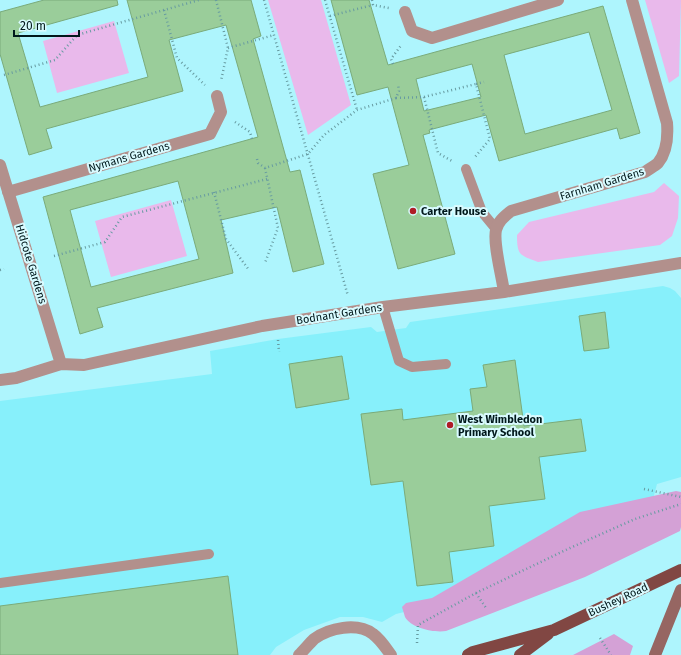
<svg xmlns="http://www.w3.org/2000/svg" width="681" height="655" font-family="'Fira Sans',sans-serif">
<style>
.built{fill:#87f0fb}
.green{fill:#e9b9eb}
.forest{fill:#d4a1d6}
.building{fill:#9acd9a;stroke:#7aab7a;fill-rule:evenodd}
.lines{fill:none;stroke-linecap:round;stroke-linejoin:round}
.path{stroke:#679ba1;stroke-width:2.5;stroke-dasharray:1 3;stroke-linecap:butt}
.lane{stroke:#b2908c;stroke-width:10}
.street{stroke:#b2908c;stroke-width:12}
.secondary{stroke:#966662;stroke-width:12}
.primary{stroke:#814743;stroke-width:12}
.poi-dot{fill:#af1d26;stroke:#d9fbff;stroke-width:1.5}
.labels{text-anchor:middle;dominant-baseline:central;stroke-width:4;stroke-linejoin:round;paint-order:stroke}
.street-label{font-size:11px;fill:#00181b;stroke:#d9fbff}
.poi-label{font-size:11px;font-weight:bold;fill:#00181b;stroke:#d9fbff;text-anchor:start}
</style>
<rect width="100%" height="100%" fill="#aef5fd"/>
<path class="built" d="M663 286 670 288 675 291 681 298V477L657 484 653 499 433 605 396 614 382 622 363 617H340L304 630 276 647 270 655H0V401L212 374 210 351 278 339 371 327 377 332 391 330 406 328 410 322Z"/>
<path class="green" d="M268 0H321L351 105 308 135Z
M645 0H681L679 76 669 83Z
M114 21 129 73 57 93 43 41Z
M664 183 679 196 678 218 672 236 660 245 538 262C520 255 517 256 517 235L529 222 654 192Z
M171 200 187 256 111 277 95 221Z"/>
<path class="forest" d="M676 491 681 492V527L680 531 585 577 446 631C434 633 411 628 405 617 404 614 403 610 402 607L406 603 432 598 580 512Z
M614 634 633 646 630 655H573Z"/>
<path class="building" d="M44 0H117L118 5 18 33 40 107 148 77 127 0H251L261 36 253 39 290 172 300 170 324 264 293 272 277 207 221 220 233 273 97 308 103 327 80 334 43 197 258 137 226 25 169 40 183 91 46 129 52 148 29 155 0 54V12ZM178 181 199 259 91 287 70 210Z
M331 0H369L388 65 603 6 640 133 620 139 617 128 499 161 486 115 429 130 430 133 423 135 455 254 398 269 373 174 409 165 388 87 357 95ZM589 32 612 110 525 134 504 55ZM472 64 481 97 424 111 416 79Z
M605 312 609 348 584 351 579 316Z
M342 356 349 399 296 408 289 364Z
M515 360 524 426 581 419 586 451 539 457 545 499 489 506 494 546 449 552 453 582 417 586 403 481 371 485 361 414 402 409 403 420 473 411 470 389 487 387 483 365Z
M228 576 238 655H0V606Z"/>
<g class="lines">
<path class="path" d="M216 0 228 48 221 81
M264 0 348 296
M325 0 357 110
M372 0 373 5 389 8
M164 10 177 58 205 85
M330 16 373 5
M228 48 274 35
M393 64 391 59 402 44
M4 75 55 60 77 35 199 0
M476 84 484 82
M424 97 476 84 490 139 475 157
M396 98 424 97 438 153 452 161
M235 122 250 132 252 139
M257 159 258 163 265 168 308 154 324 135 357 110 396 98 399 91 398 84
M265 168 278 228 265 263
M214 192 226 239 249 270
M54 256 105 242 122 217 267 179
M0 270 4 269
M278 340 279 352
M644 489 681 497
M476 593 486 608
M600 638 611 655
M417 643 418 625 476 593 570 548 635 519 681 504"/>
<path class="lane" d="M466 169 482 212 496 229
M383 307 399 361 412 367 446 364
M0 583 209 554"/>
<path class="street" d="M405 12 412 31 432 38 558 0
M0 165 61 364
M8 192 210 134 221 112 217 96
M504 292C502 277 493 243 496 230 498 221 505 216 511 211L645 172C649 169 655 166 658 163 667 152 668 136 667 123L632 0
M0 380 16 378 61 364 84 365 262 326 383 307 504 292 681 263
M299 655C304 650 309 644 314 639 329 628 357 622 373 634 380 639 386 648 391 655"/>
<path class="secondary" d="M655 655 681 590"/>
<path class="primary" d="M468 655 473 652 554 630 681 570
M520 655 548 634"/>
</g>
<g class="poi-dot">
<circle cx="413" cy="211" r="4"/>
<circle cx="450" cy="425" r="4"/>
</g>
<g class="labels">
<g class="street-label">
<text transform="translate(129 157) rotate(-16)">Nymans Gardens</text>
<text transform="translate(602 184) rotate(-17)">Farnham Gardens</text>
<text transform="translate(31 264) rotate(73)">Hidcote Gardens</text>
<text transform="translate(339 314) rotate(-9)">Bodnant Gardens</text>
<text transform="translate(618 600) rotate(-25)">Bushey Road</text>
</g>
<g class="poi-label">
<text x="421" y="211">Carter House</text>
<text x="458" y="419">West Wimbledon<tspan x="458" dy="13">Primary School</tspan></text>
</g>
</g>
<path d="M14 30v6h65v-6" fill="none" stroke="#00181b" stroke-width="2"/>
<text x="20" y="30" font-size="12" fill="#00181b" stroke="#d9fbff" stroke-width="3" paint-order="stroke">20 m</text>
</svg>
